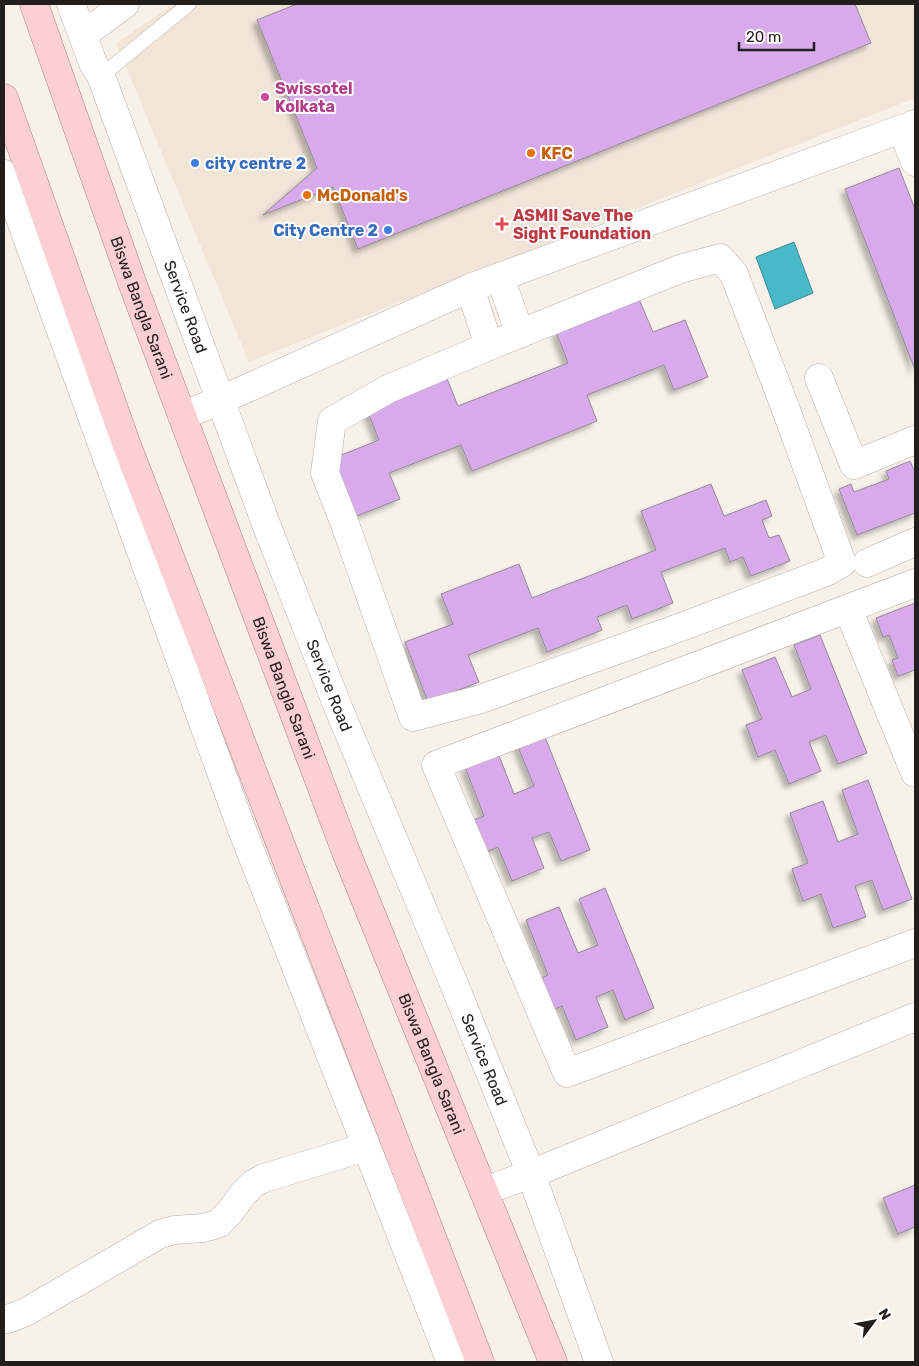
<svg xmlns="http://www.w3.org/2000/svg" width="919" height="1366" font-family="Rubik,sans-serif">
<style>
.built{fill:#f1e5d8}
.water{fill:#48b9c9;stroke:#3c8a95}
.building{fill:#d8aaec;stroke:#908b93;filter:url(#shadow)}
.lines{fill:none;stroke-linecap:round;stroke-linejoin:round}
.service-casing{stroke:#b7b0a9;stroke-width:15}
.minor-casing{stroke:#b7b0a9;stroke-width:29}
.tertiary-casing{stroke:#b7b0a9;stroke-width:29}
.primary-casing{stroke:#ad7c81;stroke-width:29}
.service{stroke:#fff;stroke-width:14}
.minor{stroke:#fff;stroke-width:28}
.tertiary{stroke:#fff;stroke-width:28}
.primary{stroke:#fbcfd4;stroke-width:28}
.hotel-dot{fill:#d1479c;stroke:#fff;stroke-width:2}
.food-dot{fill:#e8710a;stroke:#fff;stroke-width:2}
.shop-dot{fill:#3f7fe0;stroke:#fff;stroke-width:2}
.health-dot{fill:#e0444e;stroke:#fff;stroke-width:2}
.labels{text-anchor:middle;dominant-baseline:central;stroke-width:4;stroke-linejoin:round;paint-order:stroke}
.hotel-label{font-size:16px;font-weight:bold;fill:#b23c85;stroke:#fff;text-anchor:start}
.food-label{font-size:16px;font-weight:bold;fill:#c56008;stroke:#fff;text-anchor:start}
.shop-label{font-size:16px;font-weight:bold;fill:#366cbe;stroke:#fff;text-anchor:start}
.health-label{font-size:16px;font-weight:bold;fill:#be3a42;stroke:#fff;text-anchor:start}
.street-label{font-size:16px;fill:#211e1c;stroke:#fff}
</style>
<defs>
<filter id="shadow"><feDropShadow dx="-4.5" dy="4.5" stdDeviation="2.5" flood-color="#0004"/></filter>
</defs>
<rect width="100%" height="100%" fill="#f8f1e9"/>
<path class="built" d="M174 4H915V98L249 362 116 43Z"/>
<path class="water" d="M794 242 813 293 775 309 756 257Z"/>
<path class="building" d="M297 4H855L871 43 358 249 333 187 263 215 317 168 257 20Z
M899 168 915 209V370L845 189Z
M639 299 653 332 685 320 708 377 674 390 664 365 587 395 597 421 472 471 461 445 389 473 400 499 352 518 329 460 379 440 366 408 446 376 458 406 568 363 556 332Z
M910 461 914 470H915V513L857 535 839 489 851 484 854 492 889 479 886 471Z
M711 484 724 516 766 500 772 516 762 520 769 538 779 535 790 561 751 576 743 557 730 562 725 548 661 572 673 603 632 619 627 605 597 617 602 630 547 652 538 628 468 655 479 682 428 702 405 642 453 624 441 594 519 564 532 598 656 550 641 511Z
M915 603V670L898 676 892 660 898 658 889 635 883 637 876 618Z
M820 635 867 753 838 764 826 735 809 742 821 771 789 784 775 750 758 757 746 725 762 719 742 670 775 657 792 697 811 689 794 645Z
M543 732 590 850 561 861 549 832 532 838 544 868 512 881 498 847 481 854 468 822 484 816 465 767 498 753 514 794 534 786 516 742Z
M868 780 912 899 883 910 872 880 855 886 866 917 833 928 821 894 803 901 792 869 808 863 790 813 823 801 838 842 858 834 842 790Z
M605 888 654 1008 625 1020 613 990 596 997 608 1027 576 1040 562 1006 545 1013 532 982 548 975 526 920 559 907 578 953 598 945 579 899Z
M915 1185V1227L898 1234 883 1198Z"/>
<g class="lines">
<defs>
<path id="service" d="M101 76 189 4"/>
<path id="minor" d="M83 35 125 4
M902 129 915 162
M720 258 734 274 785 407 842 563 826 572 684 626 478 700 413 717 345 524 325 473 332 421 388 389 489 346 680 269Z
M500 277 520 334
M470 288 489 346
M819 378 854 465 915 440
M182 416 221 400 470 288 915 124
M867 563 915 542
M915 583 436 765 567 1073 915 943
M848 609 915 773
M484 1191 531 1174 915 1017
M4 1319H8L26 1312 160 1234 174 1230 203 1228 218 1224 229 1213 243 1194 253 1184 264 1178 366 1147"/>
<g id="tertiary">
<path id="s1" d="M71 4 93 63 101 76 266 524 338 707 454 984 531 1174 599 1362"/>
<path d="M4 174 241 827 451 1362"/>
</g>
<g id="primary">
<path id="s2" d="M34 4 133 285 346 852 553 1362"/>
<path d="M4 98 126 443 480 1362"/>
</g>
</defs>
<use href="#service" class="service-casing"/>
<use href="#minor" class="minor-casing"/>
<use href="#tertiary" class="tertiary-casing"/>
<use href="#primary" class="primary-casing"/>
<use href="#service" class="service"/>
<use href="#minor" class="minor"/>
<use href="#tertiary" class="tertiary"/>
<use href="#primary" class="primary"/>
</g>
<circle class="hotel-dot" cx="265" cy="97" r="5"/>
<g class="food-dot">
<circle cx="531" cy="153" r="5"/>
<circle cx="307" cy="195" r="5"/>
</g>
<g class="shop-dot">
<circle cx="195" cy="163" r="5"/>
<circle cx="388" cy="230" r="5"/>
</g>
<path class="health-dot" d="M499.5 216.5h5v5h5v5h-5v5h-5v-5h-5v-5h5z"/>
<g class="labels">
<g class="hotel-label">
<text x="275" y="88">Swissotel<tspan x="275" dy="18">Kolkata</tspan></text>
</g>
<g class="food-label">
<text x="541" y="153">KFC</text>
<text x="317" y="195">McDonald's</text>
</g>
<g class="shop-label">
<text x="205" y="163">city centre 2</text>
<text x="378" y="230" text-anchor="end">City Centre 2</text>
</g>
<g class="health-label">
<text x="513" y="215">ASMII Save The<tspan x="513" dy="18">Sight Foundation</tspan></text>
</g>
<g class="street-label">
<text stroke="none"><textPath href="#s1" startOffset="324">Service Road</textPath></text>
<text stroke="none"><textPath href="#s2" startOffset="322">Biswa Bangla Sarani</textPath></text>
<text stroke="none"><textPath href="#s1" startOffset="729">Service Road</textPath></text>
<text stroke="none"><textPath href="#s2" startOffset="728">Biswa Bangla Sarani</textPath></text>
<text stroke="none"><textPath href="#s1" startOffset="1134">Service Road</textPath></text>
<text stroke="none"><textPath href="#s2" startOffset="1132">Biswa Bangla Sarani</textPath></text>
</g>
</g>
<rect width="919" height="1366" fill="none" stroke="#211e1c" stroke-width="10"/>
<g transform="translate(874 1321) rotate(58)" stroke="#ffffff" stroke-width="4" paint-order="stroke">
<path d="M0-4L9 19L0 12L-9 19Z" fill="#211e1c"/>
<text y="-8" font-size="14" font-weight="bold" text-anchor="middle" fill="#211e1c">N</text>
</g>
<path d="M739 42v8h75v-8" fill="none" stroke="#211e1c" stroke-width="2.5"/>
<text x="746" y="42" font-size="15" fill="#211e1c" stroke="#ffffff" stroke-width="4" paint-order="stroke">20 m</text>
</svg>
